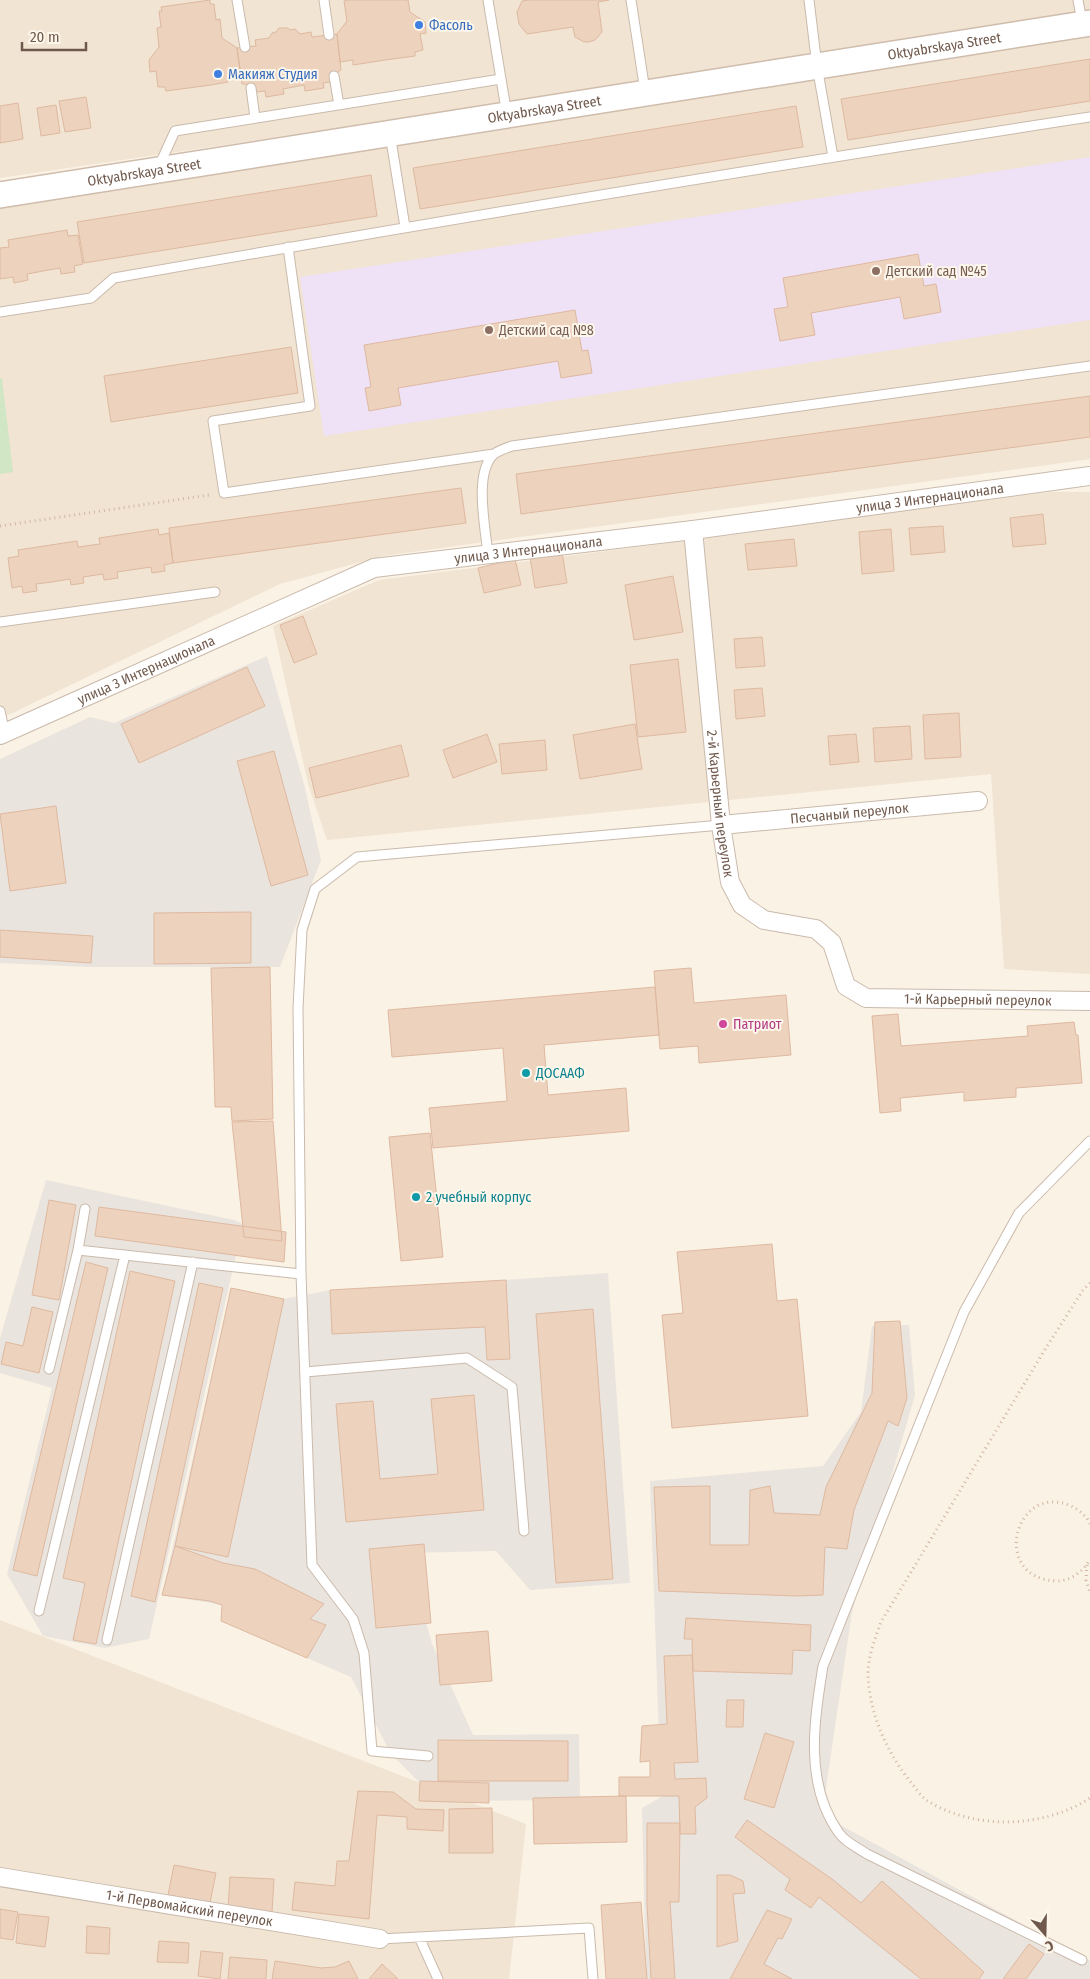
<svg xmlns="http://www.w3.org/2000/svg" width="1090" height="1979" font-family="'Fira Sans Condensed',sans-serif">
<style>
.residential{fill:#f1e4d3}
.industrial{fill:#eae4de}
.education{fill:#efe1f6}
.green{fill:#d1e6c4}
.building{fill:#edd2be;stroke:#deb9a0}
.lines{fill:none;stroke-linecap:round;stroke-linejoin:round}
.lane-casing{stroke:#cabaac;stroke-width:11}
.street-casing{stroke:#cabaac;stroke-width:20}
.secondary-casing{stroke:#cfbcac;stroke-width:28}
.path{stroke:#d1b5a2;stroke-width:3;stroke-dasharray:1 4;stroke-linecap:butt}
.lane{stroke:#fff;stroke-width:9}
.street{stroke:#fff;stroke-width:18}
.secondary{stroke:#fff;stroke-width:25}
.shop-dot{fill:#3f7fe0;stroke:#fdf6ea;stroke-width:2}
.education-dot{fill:#8d6e63;stroke:#fdf6ea;stroke-width:2}
.hotel-dot{fill:#d1479c;stroke:#fdf6ea;stroke-width:2}
.culture-dot{fill:#0f9aa8;stroke:#fdf6ea;stroke-width:2}
.labels{text-anchor:middle;dominant-baseline:central;stroke-width:4;stroke-linejoin:round;paint-order:stroke}
.shop-label{font-size:14px;fill:#366cbe;stroke:#fdf6ea;text-anchor:start}
.street-label{font-size:14px;fill:#70594c;stroke:#fdf6ea}
.education-label{font-size:14px;fill:#785e54;stroke:#fdf6ea;text-anchor:start}
.hotel-label{font-size:14px;fill:#b23c85;stroke:#fdf6ea;text-anchor:start}
.culture-label{font-size:14px;fill:#0d838f;stroke:#fdf6ea;text-anchor:start}
</style>
<rect width="100%" height="100%" fill="#faf2e4"/>
<path class="residential" d="M0 0H1090V17L0 178Z
M1090 30V459L383 556 280 584 0 719V204Z
M1051 492H1090V974L1004 969 991 774 327 840 308 784 273 626 379 580 748 533 839 518Z
M0 1620 526 1824 509 1979H0Z"/>
<path class="industrial" d="M267 656 304 784 321 860 280 967H87L0 963V759L90 717 114 723Z
M46 1180 234 1220 243 1224 149 1639 105 1648 43 1636 7 1574 52 1388 0 1373V1338Z
M608 1273 630 1583 530 1590 496 1551 407 1553 432 1644 473 1735 579 1734 580 1800 438 1801 391 1754 351 1677 221 1621 222 1605 162 1595 231 1288 284 1299 330 1290 506 1280Z
M909 1325 915 1395 852 1612 822 1815 1090 1961V1979H646L642 1808 661 1797 650 1481 823 1466 861 1412 872 1326Z"/>
<path class="education" d="M1090 157V320L324 436 300 277Z"/>
<path class="green" d="M0 378H2L13 472 0 474Z"/>
<path class="building" d="M210 0V4H214L216 20 220 19 222 38 237 48 241 76 227 78 228 82 211 85 166 91 165 87H158L156 71 150 72 149 60 159 47 157 28 161 27 159 11H162L161 7Z
M348 0H408L410 12 425 22 426 33 420 34 423 50 415 52V56L385 60 353 65V60L340 62 337 34 347 21 344 1Z
M529 0H609L598 2 602 32 595 40 589 42H584L575 37 573 27 527 34 519 24 517 12 522 1Z
M279 28H287L291 30 295 29 300 34 311 32 312 37 337 34 341 70 339 71 330 82 323 83 324 88 305 91 304 85 283 89 284 94 266 97 265 91 256 92 245 84H242L237 48 256 46 255 40 269 38 272 33 276 32Z
M1090 59V101L848 140 841 99Z
M86 97 91 128 65 132 59 101Z
M18 103 23 139 0 143V106Z
M56 105 60 133 41 136 37 108Z
M796 106 803 147 420 209 413 168Z
M371 175 377 216 84 263 77 222Z
M67 230 68 236 78 235 83 264 74 266 75 272 61 274 60 268 43 271 27 274 28 280 14 283 13 277 0 279V248L9 247 8 240Z
M918 254 924 286 936 284 941 312 904 319 900 297 811 313 815 335 780 341 774 309 788 307 783 278Z
M575 310 582 351 588 350 592 373 561 378 558 361 398 388 401 405 369 411 365 388 371 387 364 345Z
M291 347 298 393 111 422 104 376Z
M1090 396V437L521 514 516 474Z
M461 488 466 523 173 563 169 528Z
M1043 514 1046 544 1013 547 1010 518Z
M943 526 945 552 911 555 909 528Z
M158 529 159 535 169 533 173 563 164 565 165 571 152 573 151 567 117 572 118 578 104 580 103 574 83 577 84 583 71 585 70 579 52 582 36 584 37 591 23 593 22 586 12 588 8 558 19 556 18 550 77 541 78 547 100 544 99 538Z
M891 529 894 571 862 574 859 532Z
M794 539 797 566 748 570 745 544Z
M562 552 567 583 535 588 530 557Z
M515 559 521 585 484 593 478 568Z
M673 576 683 632 634 640 625 585Z
M303 616 317 654 294 663 280 625Z
M762 637 765 666 736 668 734 639Z
M678 659 686 732 638 737 630 665Z
M247 667 265 706 139 763 121 724Z
M762 688 765 716 736 719 734 690Z
M959 713 961 757 925 759 923 715Z
M635 724 642 769 580 779 573 735Z
M910 726 912 759 875 762 873 728Z
M487 734 497 762 453 778 443 750Z
M856 734 859 762 830 765 828 736Z
M545 740 547 770 502 774 499 744Z
M401 745 409 776 316 798 309 768Z
M274 751 308 875 271 886 237 761Z
M56 806 66 883 10 891 0 814Z
M251 912V963L154 964V913Z
M0 930 93 936 91 963 0 957Z
M270 967 273 1119 232 1121 231 1107H215L211 968Z
M691 968 694 1003 786 995 791 1055 699 1063 698 1046 660 1049 654 971Z
M655 987 659 1035 544 1045 548 1095 626 1088 629 1131 433 1148 429 1108 507 1101 503 1048 392 1057 388 1010Z
M898 1014 901 1046 1028 1036 1027 1026 1074 1022 1076 1035H1078L1082 1083 1016 1088V1097L964 1101V1092L900 1098 901 1111 880 1113 872 1016Z
M273 1121 282 1241 244 1237 232 1122Z
M430 1133 443 1257 401 1261 389 1137Z
M49 1200 76 1205 59 1300 32 1295Z
M99 1207 286 1232 284 1262 95 1236Z
M772 1244 777 1301 797 1299 808 1416 672 1428 662 1315 683 1313 677 1252Z
M86 1262 108 1268 37 1576 13 1570Z
M130 1271 175 1281 96 1644 73 1640 85 1583 63 1578Z
M506 1280 510 1359 487 1360 485 1327 332 1334 330 1290Z
M199 1283 223 1288 155 1602 131 1596Z
M231 1288 284 1299 228 1557 175 1546Z
M32 1307 53 1312 39 1373 1 1364 6 1342 23 1346Z
M593 1309 613 1579 556 1583 536 1314Z
M900 1321 907 1398 898 1426 888 1421 854 1510 847 1549 825 1547 823 1595 797 1596 659 1591 654 1487 710 1486V1545H749L750 1490 770 1486 774 1513 820 1515 826 1487 872 1393 875 1322Z
M474 1395 484 1510 346 1522 336 1404 373 1401 380 1479 438 1474 431 1399Z
M424 1544 431 1623 376 1628 369 1549Z
M175 1546 223 1563 255 1569 324 1604 310 1619 326 1625 307 1658 221 1621 222 1605 210 1601 162 1595Z
M686 1618 811 1625 810 1651 793 1650 792 1674 693 1671 692 1639H684Z
M488 1631 492 1681 440 1685 436 1635Z
M692 1655 698 1762 674 1763 675 1779 706 1778 707 1798 695 1807 696 1834H680L679 1796H619V1777H650V1761L640 1762 642 1726 667 1724 664 1656Z
M727 1700H744L743 1727H726Z
M765 1733 794 1742 774 1808 744 1799Z
M438 1740 568 1741V1781H438Z
M420 1781 489 1783V1803L419 1801Z
M358 1791 393 1792 416 1809 444 1810 443 1831 407 1829V1817L377 1815 369 1919 292 1910 295 1882 335 1886 337 1861H349Z
M626 1796 627 1842 534 1844 533 1798Z
M492 1808 493 1853H449V1809Z
M747 1820 832 1879 861 1903 882 1881 984 1972 979 1979H921L819 1897 811 1908 785 1890 790 1879 735 1837Z
M647 1823H680L679 1902H670L675 1979H651L647 1904Z
M174 1865 216 1873 210 1903 168 1895Z
M717 1875H730L743 1881 745 1893 733 1894 738 1941 717 1947Z
M230 1877 274 1879 272 1912 228 1909Z
M641 1902 647 1979H606L601 1905Z
M0 1909 18 1912 13 1940 0 1938Z
M767 1910 792 1919 782 1939 778 1938 764 1964 792 1979H730Z
M19 1914 49 1917 45 1947 16 1943Z
M87 1926 110 1928 109 1954 86 1953Z
M159 1941 189 1943 188 1963 157 1962Z
M1029 1944 1044 1954 1026 1979H1003Z
M201 1951 223 1953 220 1979 198 1976Z
M230 1957 267 1960 266 1979H228Z
M275 1961 321 1968 335 1967 349 1961 358 1979H272Z
M382 1964 398 1979H369Z"/>
<g class="lines">
<defs>
<path id="lane" d="M237 0 245 47
M324 0 329 35
M488 0 501 79
M631 0 645 91
M809 0 817 66 833 157
M1078 0 1082 22
M334 76 339 105
M251 88 255 118
M390 134 405 227
M159 166 175 131 501 79 507 115
M288 247 310 406 213 421 224 493 494 454
M0 312 91 298 114 278C439 221 764 167 1090 117
M488 555C486 530 473 473 494 454 498 451 506 448 512 446L1090 366
M0 622 215 592
M0 711 5 734
M85 1209 78 1250 301 1274
M49 1369 78 1250
M305 1372 467 1358 512 1387 524 1531
M39 1611 125 1255
M107 1640 193 1262
M428 1756 372 1751 364 1653 353 1619 312 1565 301 1274 298 1008 302 930 315 889 357 857 721 825
M419 1937 438 1979
M380 1939 589 1928 593 1979
M1082 1960 867 1854C858 1848 845 1842 839 1833 804 1784 814 1722 823 1666L964 1312 1019 1213 1090 1141"/>
<g id="street">
<path id="s1" d="M693 530 721 825 730 882 742 905 764 920 816 929 832 943 846 986 866 998 1090 1001"/>
<path id="s2" d="M0 735 374 568 693 530 1090 476"/>
<path id="s3" d="M721 825 978 801"/>
<path id="s4" d="M0 1877 380 1939"/>
</g>
<g id="secondary">
<path id="s5" d="M0 195 1090 23"/>
</g>
</defs>
<use href="#lane" class="lane-casing"/>
<use href="#street" class="street-casing"/>
<use href="#secondary" class="secondary-casing"/>
<path class="path" d="M0 526 209 495
M1090 1283 1083 1290 1044 1351 881 1622C875 1639 868 1656 868 1674 869 1714 888 1755 913 1785 917 1790 921 1796 926 1800 973 1830 1043 1829 1090 1798
M1090 1524C1087 1516 1079 1510 1071 1506 1015 1481 989 1579 1057 1581 1071 1581 1084 1571 1090 1559
M1087 1565 1086 1580 1090 1592"/>
<use href="#lane" class="lane"/>
<use href="#street" class="street"/>
<use href="#secondary" class="secondary"/>
</g>
<g class="shop-dot">
<circle cx="419" cy="25" r="5"/>
<circle cx="218" cy="74" r="5"/>
</g>
<g class="education-dot">
<circle cx="876" cy="271" r="5"/>
<circle cx="489" cy="330" r="5"/>
</g>
<circle class="hotel-dot" cx="723" cy="1024" r="5"/>
<g class="culture-dot">
<circle cx="526" cy="1073" r="5"/>
<circle cx="416" cy="1197" r="5"/>
</g>
<g class="labels">
<g class="shop-label">
<text x="429" y="25">Фасоль</text>
<text x="228" y="74">Макияж Студия</text>
</g>
<g class="street-label">
<text stroke="none"><textPath href="#s5" startOffset="956">Oktyabrskaya Street</textPath></text>
<text stroke="none"><textPath href="#s5" startOffset="551">Oktyabrskaya Street</textPath></text>
<text stroke="none"><textPath href="#s5" startOffset="146">Oktyabrskaya Street</textPath></text>
<text stroke="none"><textPath href="#s2" startOffset="970">улица 3 Интернационала</textPath></text>
<text stroke="none"><textPath href="#s2" startOffset="565">улица 3 Интернационала</textPath></text>
<text stroke="none"><textPath href="#s2" startOffset="160">улица 3 Интернационала</textPath></text>
<text stroke="none"><textPath href="#s1" startOffset="275">2-й Карьерный переулок</textPath></text>
<text stroke="none"><textPath href="#s3" startOffset="129">Песчаный переулок</textPath></text>
<text stroke="none"><textPath href="#s1" startOffset="661">1-й Карьерный переулок</textPath></text>
<text stroke="none"><textPath href="#s4" startOffset="192">1-й Первомайский переулок</textPath></text>
</g>
<g class="education-label">
<text x="886" y="271">Детский сад №45</text>
<text x="499" y="330">Детский сад №8</text>
</g>
<g class="hotel-label">
<text x="733" y="1024">Патриот</text>
</g>
<g class="culture-label">
<text x="536" y="1073">ДОСААФ</text>
<text x="426" y="1197">2 учебный корпус</text>
</g>
</g>
<g transform="translate(1045 1934) rotate(160)" stroke="#fdf6ea" stroke-width="4" paint-order="stroke">
<path d="M0-4L9 19L0 12L-9 19Z" fill="#70594c"/>
<text y="-8" font-size="14" font-weight="bold" text-anchor="middle" fill="#70594c">С</text>
</g>
<path d="M22 42v8h64v-8" fill="none" stroke="#70594c" stroke-width="2.5"/>
<text x="30" y="42" font-size="15" fill="#70594c" stroke="#fdf6ea" stroke-width="4" paint-order="stroke">20 m</text>
</svg>
